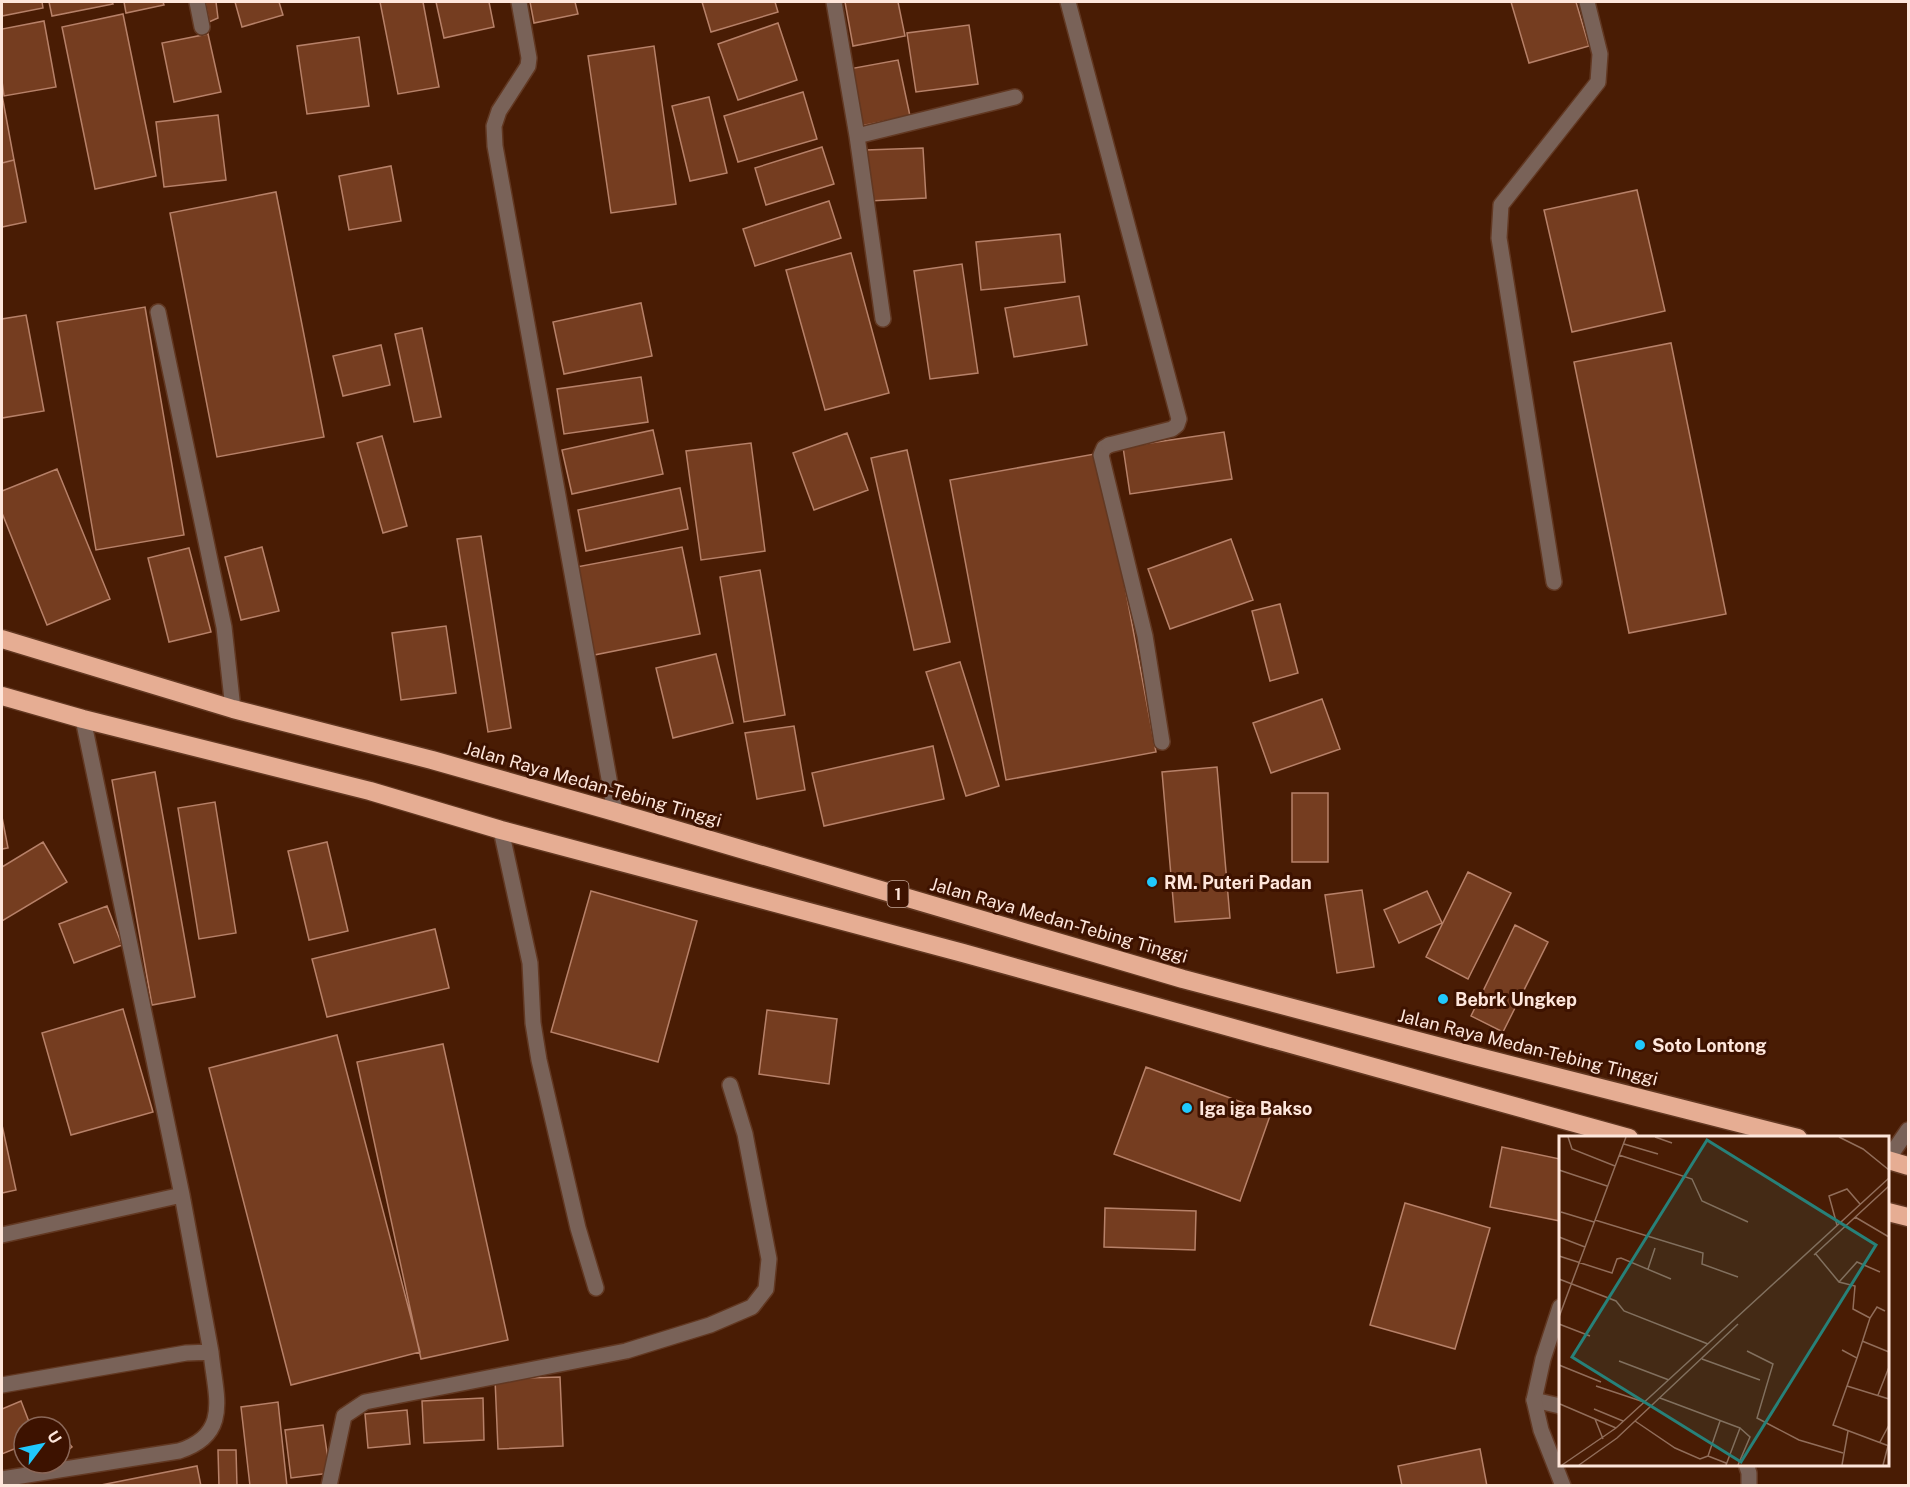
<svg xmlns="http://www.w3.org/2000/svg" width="1910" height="1487" font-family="'Public Sans',sans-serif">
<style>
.building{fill:#753d20;stroke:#b78169;stroke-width:1.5}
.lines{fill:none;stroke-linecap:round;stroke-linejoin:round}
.lane-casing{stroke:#623822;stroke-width:18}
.street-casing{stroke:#623822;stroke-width:18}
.highway-casing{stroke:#623822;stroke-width:21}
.lane{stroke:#796258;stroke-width:15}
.street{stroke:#796258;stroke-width:15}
.highway{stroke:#e6ad93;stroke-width:18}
.poi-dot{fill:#20c9fd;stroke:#3d1200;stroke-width:2}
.labels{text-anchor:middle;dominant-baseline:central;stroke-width:6;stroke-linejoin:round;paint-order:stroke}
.shield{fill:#3d1200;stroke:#c4a699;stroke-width:1.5}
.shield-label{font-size:16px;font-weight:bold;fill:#fee6db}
.street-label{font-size:18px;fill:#fee6db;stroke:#3d1200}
.poi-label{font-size:18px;font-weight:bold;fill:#fee6db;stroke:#3d1200;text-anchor:start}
.inset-road{fill:none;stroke:#916d5a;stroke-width:1.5}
.view{fill:#278179;fill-opacity:0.15;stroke:#278179;stroke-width:3}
.inset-edge{fill:none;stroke:#fee6db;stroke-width:3}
</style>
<rect width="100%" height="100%" fill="#491c04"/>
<path class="building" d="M2 2H42L43 8 2 16Z
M49 2H112L113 4 52 16Z
M124 2H163L164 5 126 13Z
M205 2H216L218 18 209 22Z
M235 2H279L283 15 242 27Z
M380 2H423L439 87 398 94Z
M436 2H489L494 27 444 38Z
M530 2H575L578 14 534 23Z
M702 2H775L778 12 711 32Z
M845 2H898L905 36 853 46Z
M1511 2H1576L1589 46 1529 63Z
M123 14 156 176 95 189 62 27Z
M44 21 56 87 4 96 2 81V29Z
M778 23 797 80 738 100 718 44Z
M969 25 978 84 916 92 907 33Z
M208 34 221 92 174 102 162 43Z
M359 37 369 106 307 114 297 46Z
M654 46 676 204 611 213 588 56Z
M898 60 910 116 861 126 849 69Z
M803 92 817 139 738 162 724 116Z
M2 95 14 160 2 163Z
M709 97 727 173 690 181 672 106Z
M218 115 226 180 164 187 156 122Z
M822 147 834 184 766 205 755 168Z
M923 148 926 198 869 201 866 150Z
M14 160 26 222 2 227V163Z
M391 166 401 221 349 230 339 176Z
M1637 190 1665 311 1572 332 1544 210Z
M276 192 324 437 217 457 170 213Z
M829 201 841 238 755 266 743 229Z
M1060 234 1065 282 981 290 976 242Z
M851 253 889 393 825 410 786 270Z
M962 264 978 373 930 379 914 271Z
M1079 296 1087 345 1014 357 1005 308Z
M641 303 652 356 564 374 553 322Z
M145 307 184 535 96 550 57 322Z
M26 315 44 411 2 418V319Z
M422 328 441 417 414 422 395 334Z
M1671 343 1726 614 1629 633 1574 362Z
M381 345 390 385 343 396 333 356Z
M641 377 648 422 564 434 557 389Z
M653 430 663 474 572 494 562 450Z
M1224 432 1232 479 1130 494 1123 447Z
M847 433 868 490 814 510 793 453Z
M382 436 407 526 383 533 357 443Z
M751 443 765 551 701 560 686 451Z
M907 450 950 642 914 650 871 458Z
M1100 453 1156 752 1006 780 950 480Z
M57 469 110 599 47 625 2 513V491Z
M680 488 688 529 586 551 578 510Z
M481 536 511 728 488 732 457 539Z
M1231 539 1253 600 1170 629 1148 569Z
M262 547 279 611 241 620 225 557Z
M682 547 700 634 589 656 571 568Z
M189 548 211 632 169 642 148 558Z
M760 570 785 715 744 722 720 577Z
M1280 604 1298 673 1270 681 1252 611Z
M446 626 456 693 401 700 392 633Z
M716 654 733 723 673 738 656 668Z
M960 662 999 786 966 796 926 672Z
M1322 699 1340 749 1271 773 1253 723Z
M794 726 805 790 757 799 745 733Z
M933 746 944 799 824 826 812 773Z
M1217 767 1230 918 1175 922 1162 772Z
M155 772 195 997 152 1005 112 780Z
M1292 793H1328V862H1292Z
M215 802 236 933 199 939 178 808Z
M2 817 8 848 2 849Z
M43 842 67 882 2 921V867Z
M327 842 348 931 309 940 288 851Z
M1468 872 1511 893 1468 979 1426 957Z
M1362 890 1374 967 1337 973 1325 895Z
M591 891 697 921 658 1062 551 1032Z
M1427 891 1442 923 1399 943 1384 910Z
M107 906 122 945 74 963 59 924Z
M1515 925 1548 942 1503 1032 1471 1016Z
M435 929 449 988 327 1017 312 959Z
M123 1009 153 1112 71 1135 42 1033Z
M767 1010 837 1019 829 1084 759 1074Z
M337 1035 420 1352 291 1385 209 1068Z
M443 1044 508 1340 421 1359 357 1062Z
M1146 1067 1271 1113 1240 1201 1114 1154Z
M2 1125 16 1190 2 1193Z
M1502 1147 1560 1159V1221L1490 1207Z
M1405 1203 1490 1228 1455 1349 1370 1325Z
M1105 1208 1196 1211 1195 1250 1104 1247Z
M560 1377 563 1446 498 1449 495 1379Z
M483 1398 484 1440 424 1443 422 1401Z
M21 1401 31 1427H24V1445L2 1454V1409Z
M278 1402 287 1486H250L241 1407Z
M407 1410 410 1444 368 1448 365 1414Z
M323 1425 330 1473 291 1478 285 1430Z
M60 1433 72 1447 60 1457Z
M1480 1449 1487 1486H1402L1398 1466Z
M218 1450H236L237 1486H219Z
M197 1466 201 1486H96Z"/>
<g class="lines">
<defs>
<path id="lane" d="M158 312 224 627 233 709
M1109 445 1104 448 1101 455 1145 636 1162 742
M1554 582 1499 238 1501 205 1598 82 1600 54 1587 2
M501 830 530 963 533 1023 539 1060 578 1228 596 1288
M1888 1159 1908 1130
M2 1235 182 1195
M2 1385 186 1353 211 1352 182 1195 83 719
M1534 1400 1560 1406
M1746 1464 1749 1473V1486
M2 1479 179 1451C232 1434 215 1395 211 1352"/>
<path id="street" d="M197 2 202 27
M519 2 529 58 528 66 499 111 494 126 495 146 615 812
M834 2 857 136 883 319
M1068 2 1179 419 1177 425 1172 429 1109 445
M857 136 1015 97
M1560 1307 1543 1359 1534 1400 1541 1430 1563 1486
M329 1486 344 1416 365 1402 626 1351 710 1325 752 1307 766 1289 769 1259 745 1134 730 1085"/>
<path id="highway" d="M2 639 233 709 432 760 615 812 1183 979 1471 1055 1798 1138
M2 696 83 719 370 791 501 830 963 953 1629 1138
M1888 1160 1908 1166
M1888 1212 1908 1217"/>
</defs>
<use href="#lane" class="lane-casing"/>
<use href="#street" class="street-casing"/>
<use href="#highway" class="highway-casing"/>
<use href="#lane" class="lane"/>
<use href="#street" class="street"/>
<use href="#highway" class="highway"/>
</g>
<g class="poi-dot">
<circle cx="1152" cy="882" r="6"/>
<circle cx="1443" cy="999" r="6"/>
<circle cx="1640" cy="1045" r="6"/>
<circle cx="1187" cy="1108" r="6"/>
</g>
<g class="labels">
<rect class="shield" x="887.5" y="881" width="21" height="26" rx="4.5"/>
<g class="shield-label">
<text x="898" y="894">1</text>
</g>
<g class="street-label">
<text transform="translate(593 784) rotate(16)">Jalan Raya Medan-Tebing Tinggi</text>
<text transform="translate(1059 920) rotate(16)">Jalan Raya Medan-Tebing Tinggi</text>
<text transform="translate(1528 1047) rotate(14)">Jalan Raya Medan-Tebing Tinggi</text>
</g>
<g class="poi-label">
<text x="1164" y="882">RM. Puteri Padan</text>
<text x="1455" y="999">Bebrk Ungkep</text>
<text x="1652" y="1045">Soto Lontong</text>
<text x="1199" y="1108">Iga iga Bakso</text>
</g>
</g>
<g transform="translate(1559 1136)">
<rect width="330" height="330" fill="#491c04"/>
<path class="inset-road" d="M9 1 13 13 56 30M96 1 113 7M280 1 304 13 330 34M65 8 99 18M60 19 133 43 143 65 189 86M0 34 48 50M2 76 35 86M296 81 330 101M36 84 144 117 143 128 179 141M278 89 270 60 288 53 301 68M0 101 26 111M256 117 280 146 296 150 294 173 311 182M255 119 330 50M0 120 53 137 58 123 62 122 112 143M89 133 96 112M0 143 57 165 65 175 149 208M280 146 298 126 321 136M0 181 67 1M0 188 31 200M303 205 330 216M283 214 298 222 274 289 330 310M188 215 214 228 198 282 240 304 284 317M298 222 311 182 318 171 326 175M143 223 201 244M60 225 110 244M0 229 42 246M37 250 85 266M288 250 330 263M319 259 330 231M101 262 181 292 167 329M1 268 57 292M35 273 64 285M36 283 44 303M76 285 116 312 141 323 149 320M161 285 149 320 167 327M321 306 330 289M3 329 57 292 330 42M20 329 58 302 179 188M179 329 191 301 181 292M283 329 289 295M324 329 329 310"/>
<path class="view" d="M148 4 317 109 182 326 13 221Z"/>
<rect width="330" height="330" class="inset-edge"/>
</g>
<rect width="1910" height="1487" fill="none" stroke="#fee6db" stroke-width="6"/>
<g transform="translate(42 1445) rotate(58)"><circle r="28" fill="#3d1200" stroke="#8a6758" stroke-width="1.5"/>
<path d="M0-4.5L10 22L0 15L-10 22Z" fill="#20c9fd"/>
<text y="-9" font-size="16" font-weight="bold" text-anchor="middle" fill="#fee6db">U</text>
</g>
</svg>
